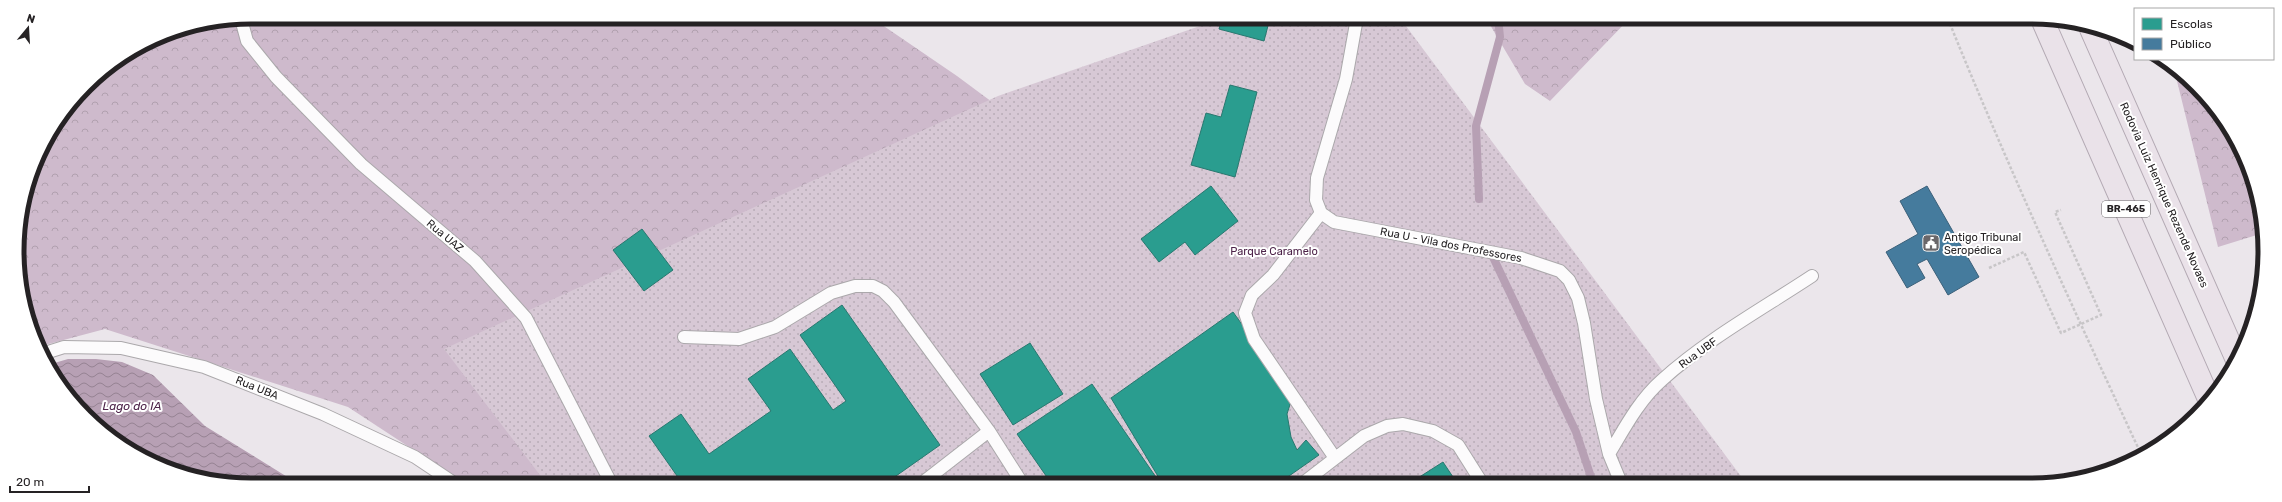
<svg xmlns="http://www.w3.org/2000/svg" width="2282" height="502" font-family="Rubik,sans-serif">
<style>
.forest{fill:url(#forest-crowns)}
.park{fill:url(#park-dots)}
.water{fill:url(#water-waves)}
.schools{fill:#2a9d8f;stroke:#28786f}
.public{fill:#457b9d;stroke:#3b6079}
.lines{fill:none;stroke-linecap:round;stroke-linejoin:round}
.stream{stroke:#b7a0b4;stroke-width:8}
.service-casing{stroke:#aba8ab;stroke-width:14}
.trunk-casing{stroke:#b3a9b3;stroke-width:24}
.path{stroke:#c8c6c8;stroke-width:2.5;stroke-dasharray:3 2;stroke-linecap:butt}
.service{stroke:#fcfbfc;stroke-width:12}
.trunk{stroke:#eae2e9;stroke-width:22}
.labels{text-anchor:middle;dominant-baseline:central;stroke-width:4;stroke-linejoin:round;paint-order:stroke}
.shield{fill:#fff;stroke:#666466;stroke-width:1}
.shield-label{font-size:10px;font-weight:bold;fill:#252224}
.street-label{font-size:11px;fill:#252224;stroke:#fff}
.poi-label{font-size:11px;fill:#252224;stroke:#fff;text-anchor:start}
.park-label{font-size:11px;fill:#4d2349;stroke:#fff}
.water-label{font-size:12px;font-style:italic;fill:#4d2349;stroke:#fff}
.rim{fill:none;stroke:#252224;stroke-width:5}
</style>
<defs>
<pattern id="forest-crowns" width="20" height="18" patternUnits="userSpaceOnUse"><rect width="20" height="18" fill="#cebacc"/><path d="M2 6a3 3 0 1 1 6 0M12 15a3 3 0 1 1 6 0" fill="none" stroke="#b1a0af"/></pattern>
<pattern id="park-dots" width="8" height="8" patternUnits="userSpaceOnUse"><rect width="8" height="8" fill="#d7c8d5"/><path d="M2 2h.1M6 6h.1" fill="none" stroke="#b8acb7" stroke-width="1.8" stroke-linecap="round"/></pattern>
<pattern id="water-waves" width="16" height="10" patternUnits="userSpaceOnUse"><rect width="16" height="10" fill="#b7a0b4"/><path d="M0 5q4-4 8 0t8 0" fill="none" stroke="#958292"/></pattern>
</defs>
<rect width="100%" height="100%" fill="#ebe6eb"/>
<path class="forest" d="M251 17 872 18 957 76 1146 216 669 483H464L348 407 105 329 41 346 29 326 17 236 35 161 86 85 162 35Z
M1486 18 1629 19 1550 101 1525 84Z
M2178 75 2217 108 2257 190 2260 234 2218 247 2177 81Z"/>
<path class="park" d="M1223 18H1400L1746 483H546L444 349 998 96Z"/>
<path class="water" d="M68 359H96L122 362 153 375 205 426 297 483H221L134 454 75 405 51 364Z"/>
<path class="schools" d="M1222 18H1270L1264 41 1219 29Z
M1230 85 1257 92 1235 177 1191 165 1206 113 1221 117Z
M1211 186 1238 221 1195 255 1185 242 1159 262 1141 239Z
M642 229 673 270 644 291 613 250Z
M842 305 940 445 886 483H789L785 478 778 483H682L649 436 681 414 709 454 771 411 748 379 790 349 833 410 846 401 800 335Z
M1233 312 1293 395 1287 414 1291 437 1297 450 1306 440 1319 455 1279 483H1162L1111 398Z
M1030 343 1063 394 1013 425 980 374Z
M1092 384 1160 483H1051L1017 434Z
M1443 462 1457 483H1410Z"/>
<path class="public" d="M1927 186 1979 277 1948 295 1927 259 1917 264 1925 278 1907 288 1886 252 1918 234 1900 201Z"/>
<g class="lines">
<path class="stream" d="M1479 199 1476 126 1500 37 1498 18
M1492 255 1576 432 1593 483"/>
<defs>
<path id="service" d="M1357 18 1346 79 1317 178 1316 200 1321 213 1334 222 1521 258 1560 271 1569 280 1578 298 1584 323 1596 399 1609 454 1621 483
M241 19 247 41 276 77 361 164 475 261 526 318 611 483
M1321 213 1273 275 1252 295 1245 313 1254 339 1335 458
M684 337 739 339 775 327 831 293 855 286H873L883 291 894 302 989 431 1022 483
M45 353 64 347 121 348 204 367 323 414 415 457 454 483
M1609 454C1624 429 1639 400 1662 380 1706 340 1762 309 1812 276
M922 483 989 431
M1303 483 1364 436 1387 426 1403 424 1433 431 1458 445 1482 483"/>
<path id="trunk" d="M2042 19 2209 399
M2091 29 2237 360"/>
</defs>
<use href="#service" class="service-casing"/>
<use href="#trunk" class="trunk-casing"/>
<path class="path" d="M1948 19C2008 167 2074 311 2142 456
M1989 268 2024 252 2061 333 2101 315 2055 212 2061 210"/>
<use href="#service" class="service"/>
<use href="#trunk" class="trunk"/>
</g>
<defs>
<symbol id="civic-square" viewBox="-11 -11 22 22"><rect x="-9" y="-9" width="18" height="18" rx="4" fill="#6a676a" stroke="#fff"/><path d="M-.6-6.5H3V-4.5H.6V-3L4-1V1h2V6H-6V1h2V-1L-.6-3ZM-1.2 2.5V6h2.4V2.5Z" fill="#fff"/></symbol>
</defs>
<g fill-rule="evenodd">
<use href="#civic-square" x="1921" y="233" width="20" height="20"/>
</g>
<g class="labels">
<rect class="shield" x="2102" y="201" width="48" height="16" rx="3"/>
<g class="shield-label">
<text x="2126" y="209">BR-465</text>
</g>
<g class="street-label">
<text transform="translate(2164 195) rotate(66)">Rodovia Luiz Henrique Rezende Novaes</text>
<text transform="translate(445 236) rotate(40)">Rua UAZ</text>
<text transform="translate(1451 245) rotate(11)">Rua U - Vila dos Professores</text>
<text transform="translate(1698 353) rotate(-36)">Rua UBF</text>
<text transform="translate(257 388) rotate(22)">Rua UBA</text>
</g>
<g class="poi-label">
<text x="1944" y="237">Antigo Tribunal<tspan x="1944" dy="13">Seropédica</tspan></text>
</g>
<g class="park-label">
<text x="1274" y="251">Parque Caramelo</text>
</g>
<g class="water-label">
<text x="132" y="406">Lago do IA</text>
</g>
</g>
<path d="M0 0H2282V502H0ZM251 24H2031A227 227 0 0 1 2258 251V251A227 227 0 0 1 2031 478H251A227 227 0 0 1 24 251V251A227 227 0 0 1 251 24Z" fill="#fff" fill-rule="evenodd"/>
<path class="rim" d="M251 24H2031A227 227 0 0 1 2258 251V251A227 227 0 0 1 2031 478H251A227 227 0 0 1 24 251V251A227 227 0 0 1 251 24Z"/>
<rect x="2134" y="8" width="140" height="52" fill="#ffffff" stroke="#a8a7a7"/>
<rect x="2142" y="18" width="20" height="12" fill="#2a9d8f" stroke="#a8a7a7"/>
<text x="2170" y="28" font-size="12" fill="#252224">Escolas</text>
<rect x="2142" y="38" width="20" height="12" fill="#457b9d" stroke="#a8a7a7"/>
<text x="2170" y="48" font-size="12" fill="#252224">Público</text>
<g transform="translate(28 28) rotate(18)" stroke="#ffffff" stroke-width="3" paint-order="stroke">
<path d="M0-3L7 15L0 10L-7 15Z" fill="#252224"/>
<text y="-6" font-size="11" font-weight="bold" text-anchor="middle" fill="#252224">N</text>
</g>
<path d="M10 486v6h79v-6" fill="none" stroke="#252224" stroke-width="2"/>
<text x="16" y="486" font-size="12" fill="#252224" stroke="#ffffff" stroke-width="3" paint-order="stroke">20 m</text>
</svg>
